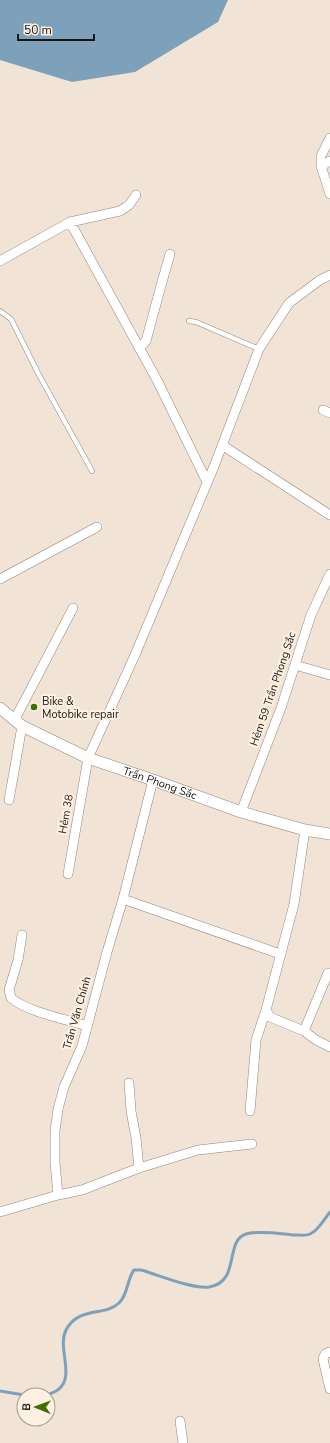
<svg xmlns="http://www.w3.org/2000/svg" width="330" height="1443" font-family="'Nunito Sans',sans-serif">
<style>
.water{fill:#7da1ba}
.lines{fill:none;stroke-linecap:round;stroke-linejoin:round}
.stream{stroke:#7da1ba;stroke-width:3}
.service-casing{stroke:#92867a;stroke-width:5.5}
.minor-casing{stroke:#92867a;stroke-width:10}
.tertiary-casing{stroke:#92867a;stroke-width:12}
.service{stroke:#fff;stroke-width:4.5}
.minor{stroke:#fff;stroke-width:9}
.tertiary{stroke:#fff;stroke-width:11}
.poi-dot{fill:#3c7300;stroke:#fef1e4;stroke-width:1.5}
.labels{text-anchor:middle;dominant-baseline:central;stroke-width:4;stroke-linejoin:round;paint-order:stroke}
.street-label{font-size:11px;fill:#191510;stroke:#fef1e4}
.poi-label{font-size:11px;fill:#191510;stroke:#fef1e4;text-anchor:start}
</style>
<rect width="100%" height="100%" fill="#f1e4d7"/>
<path class="water" d="M0 0H228L218 22 135 72 72 82 0 60Z"/>
<g class="lines">
<path class="stream" d="M0 1391 24 1395
M48 1395C51 1393 56 1392 59 1389 75 1375 57 1348 66 1330 79 1306 104 1317 119 1303 128 1295 127 1279 134 1270H141C159 1275 191 1289 209 1287 241 1282 224 1241 246 1234 259 1230 281 1234 295 1235 299 1235 306 1236 310 1234 319 1230 324 1219 330 1212"/>
<defs>
<path id="service" d="M0 311 11 319 38 373 92 471
M189 321 196 322 259 349"/>
<path id="minor" d="M330 138 321 156V166L330 194
M321 166 330 161
M70 222 157 380 207 482
M0 261 70 222 120 211 129 205 136 195
M139 348 146 341 162 282 170 254
M323 410 330 413
M222 445 330 515
M0 579 97 527
M295 665 330 675
M15 719 73 608
M9 800 22 726
M241 812 281 708 311 615 330 574
M305 830 294 904 266 1010 270 1017 304 1031 316 1040 330 1047
M68 874 88 758 135 655 215 464 259 349 289 303 320 280 330 275
M123 899 280 954
M22 935 18 960 9 990 11 998C28 1012 65 1019 87 1026
M304 1031 328 973
M250 1111 256 1040 266 1010
M139 1168 198 1150 252 1144
M58 1195 82 1190 139 1168 136 1138 131 1111 129 1083
M0 1212 58 1195 55 1163V1131L58 1109 64 1087 82 1046 107 952 123 899 153 780
M330 1352 325 1354 323 1359 330 1389
M180 1421 183 1443"/>
<g id="tertiary">
<path id="s1" d="M0 708 22 726 88 758 153 780 241 812 305 830 330 834"/>
</g>
</defs>
<use href="#service" class="service-casing"/>
<use href="#minor" class="minor-casing"/>
<use href="#tertiary" class="tertiary-casing"/>
<use href="#service" class="service"/>
<use href="#minor" class="minor"/>
<use href="#tertiary" class="tertiary"/>
</g>
<circle class="poi-dot" cx="34" cy="707" r="4"/>
<g class="labels">
<g class="street-label">
<text transform="translate(273 689) rotate(-71)">Hẻm 59 Trần Phong Sắc</text>
<text stroke="none"><textPath href="#s1" startOffset="178">Trần Phong Sắc</textPath></text>
<text transform="translate(66 814) rotate(-80)">Hẻm 38</text>
<text transform="translate(77 1013) rotate(-74)">Trần Văn Chính</text>
</g>
<g class="poi-label">
<text x="42" y="701">Bike &amp;<tspan x="42" dy="13">Motobike repair</tspan></text>
</g>
</g>
<g transform="translate(36 1407) rotate(271)"><circle r="19" fill="#fef1e4" stroke="#a2998f"/>
<path d="M0-3L7 15L0 10L-7 15Z" fill="#3c7300"/>
<text y="-6" font-size="11" font-weight="bold" text-anchor="middle" fill="#191510">B</text>
</g>
<path d="M18 34v6h76v-6" fill="none" stroke="#191510" stroke-width="2"/>
<text x="24" y="34" font-size="12" fill="#191510" stroke="#fef1e4" stroke-width="3" paint-order="stroke">50 m</text>
</svg>
